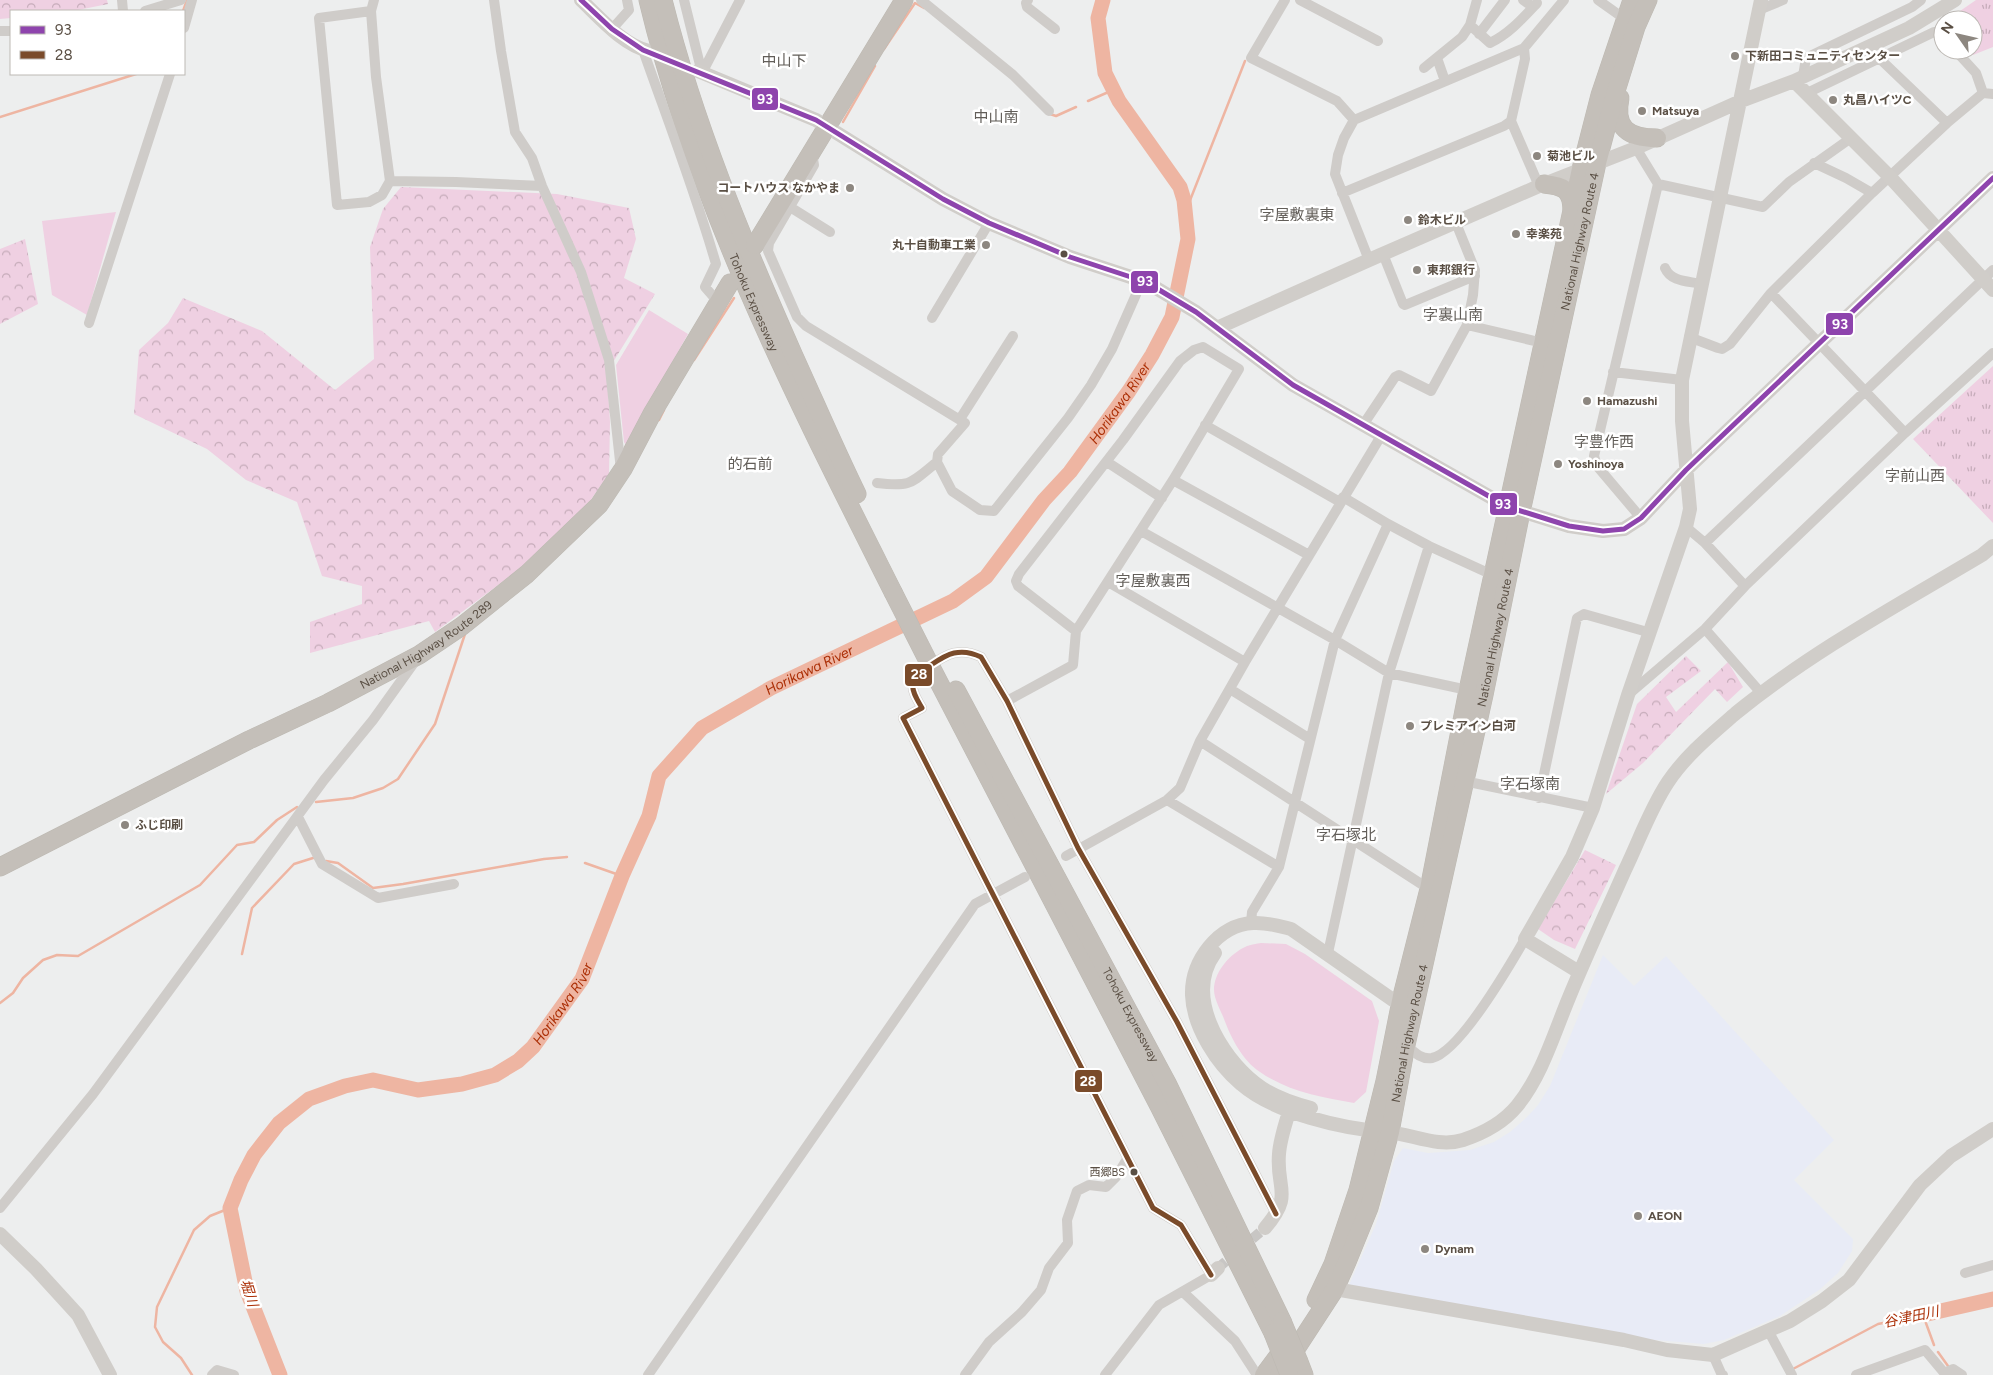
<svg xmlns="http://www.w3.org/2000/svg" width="1993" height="1375" font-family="Figtree,'Noto Sans JP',sans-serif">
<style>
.commercial{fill:#e8ebf6}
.grass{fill:#efd0e2}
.forest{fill:url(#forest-crowns)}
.park{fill:url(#park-tufts)}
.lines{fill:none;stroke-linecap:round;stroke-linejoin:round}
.stream{stroke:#eeb5a2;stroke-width:2.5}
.river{stroke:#eeb5a2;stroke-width:15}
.street-tunnel{stroke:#c8c6c4;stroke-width:10;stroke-dasharray:10 5;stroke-linecap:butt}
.highway-casing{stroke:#bdb9b2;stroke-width:19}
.street{stroke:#cfccc9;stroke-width:10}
.secondary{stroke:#d0cdc9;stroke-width:14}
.highway{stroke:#c4bfb9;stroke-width:18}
.highway-bridge-casing{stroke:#bdb9b2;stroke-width:19;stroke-linecap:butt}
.highway-bridge{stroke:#c4bfb9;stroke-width:18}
.bus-1-casing{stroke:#fff;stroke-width:9}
.bus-2-casing{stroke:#fff;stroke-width:9}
.bus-1{stroke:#8e44ad;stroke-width:5}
.bus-2{stroke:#7a4b2a;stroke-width:5}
.poi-dot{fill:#8d8780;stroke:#fff;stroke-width:2}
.bus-dot{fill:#5a4f44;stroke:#fff;stroke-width:2}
.labels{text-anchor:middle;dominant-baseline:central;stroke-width:5;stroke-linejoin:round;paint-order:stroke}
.bus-label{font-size:11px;fill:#5a4f44;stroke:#fff;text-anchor:end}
.poi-label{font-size:12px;font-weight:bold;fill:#5a4f44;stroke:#fff;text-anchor:start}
.street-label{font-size:12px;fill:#5a4f44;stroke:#fff}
.water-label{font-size:14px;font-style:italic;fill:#ab2f06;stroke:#fff}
.quarter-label{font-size:15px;fill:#625e59;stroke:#fff}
.line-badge{stroke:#fff;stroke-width:2}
.badge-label{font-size:14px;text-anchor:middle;font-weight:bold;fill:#fff}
</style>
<defs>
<pattern id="forest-crowns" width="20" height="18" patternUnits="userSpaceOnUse" patternTransform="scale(1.25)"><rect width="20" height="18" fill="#efd0e2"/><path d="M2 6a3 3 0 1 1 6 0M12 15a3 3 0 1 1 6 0" fill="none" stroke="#c5abb9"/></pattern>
<pattern id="park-tufts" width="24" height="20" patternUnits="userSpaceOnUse" patternTransform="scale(1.25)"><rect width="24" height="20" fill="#efd0e2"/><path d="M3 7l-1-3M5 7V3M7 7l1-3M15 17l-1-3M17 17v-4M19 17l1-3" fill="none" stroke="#c5abb9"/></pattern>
</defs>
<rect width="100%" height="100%" fill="#edeeee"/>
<path class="commercial" d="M1603 955 1634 986 1666 956 1834 1140 1794 1180 1853 1239 1852 1251 1838 1273 1819 1290 1780 1316 1724 1340 1704 1344 1643 1339 1349 1285 1376 1224 1394 1161 1403 1148 1428 1153 1470 1150 1494 1142 1510 1132 1527 1117 1538 1105 1550 1086Z"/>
<path class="grass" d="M116 212 87 315 52 295 42 221Z
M649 310 688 334 626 445 624 442 616 365Z
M1261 943 1286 944 1305 954 1372 1001 1379 1021 1366 1092 1354 1103C1321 1097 1289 1092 1260 1072 1243 1061 1231 1038 1224 1019 1221 1011 1214 999 1214 990 1214 973 1228 956 1243 948 1248 945 1255 944 1261 943Z"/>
<path class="forest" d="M0 0H107L108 4 73 11H11V18L0 19Z
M401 187 557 194 629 208 636 239 624 278 655 294 607 372 610 422 609 474 585 508 532 560 435 632 429 621 310 653V622L362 604V586L322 576 297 502 246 480 207 449 134 414 139 350 168 323 183 298 262 331 335 390 374 359 370 247 383 209Z
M25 239 38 304 0 324V249Z
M1686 656 1701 671 1666 697 1676 712 1728 662 1743 687 1727 702 1715 689 1643 763 1606 794 1637 704Z
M1585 850 1616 865 1575 949 1554 940 1538 929Z"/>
<path class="park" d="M1976 0H1993V47L1973 55 1968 50H1973V20H1947Z
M1993 366V523L1913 439Z"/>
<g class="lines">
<path class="stream" d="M183 11 187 0
M884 49 915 3 924 8
M1088 101 1113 90
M1050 114 1056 116 1076 107
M0 117 136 74
M843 122 875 66
M1185 213 1245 61
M694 360 734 298
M659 420 664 410
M316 802 353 798 383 788 398 779 435 724 465 634
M326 861 338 863 373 888 403 884 544 859 567 857
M585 863 622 876
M242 954 252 908 294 864 313 858
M0 1003 13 993 23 978 43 960 57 955 78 956 200 885 237 845 254 842 277 820 297 807
M1938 1352 1948 1366
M1791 1370 1878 1324 1923 1315 1934 1345
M192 1375 181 1358 163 1342 155 1327 157 1307 194 1230 210 1216 230 1208"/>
<g class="river">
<path d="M1923 1315 1993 1299"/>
<path id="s1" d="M280 1375 247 1291 230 1208 241 1180 254 1155 279 1123 309 1099 345 1086 373 1080 418 1090 462 1084 495 1075 518 1061 533 1047 582 979 622 876 649 816 659 776 702 728 771 688 953 601 986 577 1044 500 1070 472 1129 391 1152 355 1172 317 1188 239 1184 200 1180 187 1119 101 1105 73 1098 18 1103 0"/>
</g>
<path class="street-tunnel" d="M1218 1268 1265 1228"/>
<defs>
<g id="highway">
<path id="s2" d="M648 0C698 209 797 401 893 592"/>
<path d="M663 0C694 123 743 241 794 356 815 402 835 449 857 494"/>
<path d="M1620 98C1614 128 1628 138 1657 138"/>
<path d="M1544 184C1563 186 1571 189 1572 209"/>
<path d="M755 245 904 0"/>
<path d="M932 669 1159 1106 1273 1333"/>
<path id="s3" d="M956 690 1167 1083 1282 1321"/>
<path id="s4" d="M0 867 249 740 328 703 419 655 462 626 527 574 599 505 623 469 653 412 730 283"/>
<path d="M1316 1300 1333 1264 1358 1190 1385 1081 1402 996 1429 889 1468 690 1581 169 1600 95 1632 0"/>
<path d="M1299 1362 1304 1375"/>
<path d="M1264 1375 1281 1352"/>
<path id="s5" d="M1279 1375 1335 1289 1347 1262 1369 1208 1390 1132 1406 1045 1484 695 1521 512 1597 163 1616 91 1636 27 1648 0"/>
</g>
</defs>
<use href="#highway" class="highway-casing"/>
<path class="street" d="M122 0 123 11
M374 0 371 11 376 77 390 181
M494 0 501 51 515 132 532 158 542 186 581 272 609 360 620 461 623 468
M684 0 702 73
M921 0 1013 75 1049 111
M1028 0 1026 3 1027 7 1055 29
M1285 0 1251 58 1337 101 1354 120
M1300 0 1378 41
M1523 0 1533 7
M1598 0 1629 22
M1759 10 1783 0
M145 11 181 0
M371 11 319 18 337 205 369 202 382 195 390 181 456 182 542 186
M1470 25 1490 43C1509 34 1523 18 1537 3
M184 28 192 0
M612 29 629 10 627 0
M0 31H11
M1479 34 1505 0
M643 50C668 121 695 191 716 264L705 287 718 302
M1955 50 1976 73 1983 93
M1437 58 1445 81
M1879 58 1947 123
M1424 68 1462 37 1470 25 1477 0
M702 73 740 0
M1803 76 1806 58 1912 7 1921 0
M1807 93 1934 32 1940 33 1943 36
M1511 121 1539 186
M1636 148 1658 184 1594 456 1597 466 1641 518
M812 153 814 165 769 243 768 251 797 317 806 326 965 423 938 454 937 462 952 491 980 510 994 511 1068 418 1091 385 1112 349 1142 281
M1814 163 1846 178 1872 193
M1658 184 1763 207 1789 182 1851 138
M1342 193 1504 126 1511 121 1525 59 1524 48
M790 207 830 232
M1383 254 1403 304 1405 305 1475 276
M1369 260 1335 174 1338 155 1344 138 1354 120 1524 48 1564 0
M1665 268C1671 282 1688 281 1701 284
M1771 293 1905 433
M932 318 989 223
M89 323 170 74
M1467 325 1543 343
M1689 337 1718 348 1722 349 1730 344 1771 293 1872 193 1947 123 1983 93 1993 94
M1613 372 1682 380
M960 419 1013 336
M1205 425 1340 502
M1363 425 1395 377 1399 375 1431 391 1467 325 1473 295 1475 270 1456 223
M1107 462 1162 498
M1173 480 1309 555
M877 483C912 487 911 483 937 462
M1343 497 1388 524 1429 546 1497 577
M1686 527 1705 543 1745 586
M1141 531 1335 640 1389 673 1472 691
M1705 543 1993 270
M1108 582 1245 662
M1705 629 1761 693
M1230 689 1310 739
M1629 694 1705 629 1745 586 1905 433 1993 353
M1007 701 1073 665 1076 631 1173 480 1239 369 1203 347 1194 350 1180 361 1123 440 1019 574 1016 581 1018 586 1076 631
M1200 741 1429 889
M1464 781 1593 808
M1539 798 1577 618 1584 614 1651 633
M1167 800 1279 867
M298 817 322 864 378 898 454 884
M1066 856 1167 800 1180 788 1200 741 1245 662 1381 436
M1251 923 1252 912 1279 867 1335 640 1388 524
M1328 953 1389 673 1429 546
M1406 1045C1413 1051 1421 1060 1432 1058 1460 1052 1510 965 1525 939
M0 1208 93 1094 324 780 373 720 416 660
M1965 1273 1993 1265
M1183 1292 1235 1341 1257 1375
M1769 1332 1792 1375
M1713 1355 1721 1373 1723 1375
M1944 1373 1953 1369 1962 1375
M212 1375 217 1370 234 1375
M648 1375 975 904 1025 877
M965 1375 989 1342 1022 1312 1041 1290 1049 1268 1068 1243 1067 1220 1077 1191 1089 1185 1106 1187 1116 1177 1127 1159
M1105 1375 1159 1305 1211 1275 1181 1225 1153 1208 903 718 922 708C918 701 911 691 913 683 915 673 945 655 954 653 963 651 973 653 981 657L1007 701 1078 848 1177 1022 1276 1214
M1856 1375 1925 1350 1946 1375"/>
<path class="secondary" d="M581 0C600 18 623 45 649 51
M698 71 816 120 943 199 989 223 1070 257 1146 282 1196 312 1293 385 1508 507 1569 526 1603 531 1624 529 1641 518 1686 470 1993 178
M1794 81 1890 177 1993 290
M1217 328 1369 260 1539 186 1636 148 1741 101 1794 81 1909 28 1955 0
M1215 953C1184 996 1220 1055 1255 1083 1271 1096 1292 1103 1311 1108
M1579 972 1525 939 1572 857 1593 808 1628 695 1686 527 1690 509 1682 421V380L1761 0
M1402 996 1393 1000 1291 929C1279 926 1266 922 1253 923 1218 925 1191 961 1192 995 1193 1027 1217 1064 1241 1084 1274 1113 1343 1129 1387 1132 1412 1134 1438 1148 1463 1140 1484 1133 1503 1123 1517 1106 1541 1077 1554 1034 1568 1000 1586 956 1606 913 1625 870 1639 841 1650 809 1668 782 1686 755 1712 734 1736 713 1811 652 1898 605 1982 555L1993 546
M1265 1228C1294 1194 1276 1190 1279 1154 1280 1140 1285 1125 1289 1112
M0 1234 36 1269 78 1315 110 1375
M1211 1275 1218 1268
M1335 1289 1624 1340 1667 1350 1713 1355 1790 1321 1822 1301 1849 1280 1920 1185 1951 1156 1993 1129"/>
<use href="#highway" class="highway"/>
<defs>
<path id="highway-bridge" d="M893 592 932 669
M1282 1321 1299 1362
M1273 1333 1289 1374"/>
</defs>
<use href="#highway-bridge" class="highway-bridge-casing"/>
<use href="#highway-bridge" class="highway-bridge"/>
<defs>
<path id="bus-1" d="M581 0 612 29 643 50 816 120 943 199 989 223 1070 257 1146 282 1196 312 1293 385 1508 507 1569 526 1603 531 1624 529 1641 518 1686 470 1993 178"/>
<path id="bus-2" d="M1211 1275 1181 1225 1153 1208 903 718 922 708C918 701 911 691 913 683 915 673 945 655 954 653 963 651 973 653 981 657L1007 701 1078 848 1177 1022 1276 1214"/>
</defs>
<use href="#bus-1" class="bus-1-casing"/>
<use href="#bus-2" class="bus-2-casing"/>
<use href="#bus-1" class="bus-1"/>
<use href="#bus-2" class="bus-2"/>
</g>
<g class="poi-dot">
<circle cx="1735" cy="56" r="5"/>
<circle cx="1833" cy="100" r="5"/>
<circle cx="1642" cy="111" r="5"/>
<circle cx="1537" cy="156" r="5"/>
<circle cx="850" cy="188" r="5"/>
<circle cx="1408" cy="220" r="5"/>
<circle cx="1516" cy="234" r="5"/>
<circle cx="986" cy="245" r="5"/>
<circle cx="1417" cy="270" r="5"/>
<circle cx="1587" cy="401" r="5"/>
<circle cx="1558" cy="464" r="5"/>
<circle cx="1410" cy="726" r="5"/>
<circle cx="125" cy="825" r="5"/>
<circle cx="1638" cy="1216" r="5"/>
<circle cx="1425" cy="1249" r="5"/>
</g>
<g class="bus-dot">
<circle cx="1064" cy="254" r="4.5"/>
<circle cx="1134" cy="1172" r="4.5"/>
</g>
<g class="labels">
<g class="bus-label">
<text x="1125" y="1172">西郷BS</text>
</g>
<g class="poi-label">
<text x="1745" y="56">下新田コミュニティセンター</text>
<text x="1843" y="100">丸昌ハイツC</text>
<text x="1652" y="111">Matsuya</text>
<text x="1547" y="156">菊池ビル</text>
<text x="840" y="188" text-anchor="end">コートハウス なかやま</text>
<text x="1418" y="220">鈴木ビル</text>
<text x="1526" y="234">幸楽苑</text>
<text x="976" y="245" text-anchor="end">丸十自動車工業</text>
<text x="1427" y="270">東邦銀行</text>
<text x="1597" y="401">Hamazushi</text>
<text x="1568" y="464">Yoshinoya</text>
<text x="1420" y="726">プレミアイン白河</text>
<text x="135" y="825">ふじ印刷</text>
<text x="1648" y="1216">AEON</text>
<text x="1435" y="1249">Dynam</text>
</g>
<g class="street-label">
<text stroke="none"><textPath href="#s5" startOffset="1180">National Highway Route 4</textPath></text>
<text stroke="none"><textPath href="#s2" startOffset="321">Tohoku Expressway</textPath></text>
<text stroke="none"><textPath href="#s5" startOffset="775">National Highway Route 4</textPath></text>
<text stroke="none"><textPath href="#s4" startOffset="481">National Highway Route 289</textPath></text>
<text stroke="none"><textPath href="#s3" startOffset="369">Tohoku Expressway</textPath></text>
<text stroke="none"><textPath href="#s5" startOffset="370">National Highway Route 4</textPath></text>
</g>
<g class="water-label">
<text stroke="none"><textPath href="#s1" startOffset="1459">Horikawa River</textPath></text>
<text stroke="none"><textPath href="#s1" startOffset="1039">Horikawa River</textPath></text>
<text stroke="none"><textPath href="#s1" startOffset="604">Horikawa River</textPath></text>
<text transform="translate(249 1293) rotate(73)">堀川</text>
<text transform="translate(1911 1317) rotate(-12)">谷津田川</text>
</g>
<g class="quarter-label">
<text x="784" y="61">中山下</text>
<text x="996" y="117">中山南</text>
<text x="1297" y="215">字屋敷裏東</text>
<text x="1453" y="315">字裏山南</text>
<text x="1604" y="442">字豊作西</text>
<text x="750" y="464">的石前</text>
<text x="1915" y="476">字前山西</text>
<text x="1153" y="581">字屋敷裏西</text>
<text x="1530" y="784">字石塚南</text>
<text x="1346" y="835">字石塚北</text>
</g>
</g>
<g class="line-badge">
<rect x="751" y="87" width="28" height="24" rx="5" fill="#8e44ad"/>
<rect x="1130" y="270" width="29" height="24" rx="5" fill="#8e44ad"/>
<rect x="1825" y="312" width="29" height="24" rx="5" fill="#8e44ad"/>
<rect x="1489" y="492" width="29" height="24" rx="5" fill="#8e44ad"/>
<rect x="904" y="663" width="29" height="24" rx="5" fill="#7a4b2a"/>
<rect x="1074" y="1069" width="29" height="24" rx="5" fill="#7a4b2a"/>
</g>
<g class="badge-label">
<text x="765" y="104">93</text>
<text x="1145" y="286">93</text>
<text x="1840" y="329">93</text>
<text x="1503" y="509">93</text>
<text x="919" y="679">28</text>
<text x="1088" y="1086">28</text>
</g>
<rect x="10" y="10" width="175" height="65" fill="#ffffff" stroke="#bdb9b4"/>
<rect x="20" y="26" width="25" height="8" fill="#8e44ad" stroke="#bdb9b4"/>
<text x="55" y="35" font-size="15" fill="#5a4f44">93</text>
<rect x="20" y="51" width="25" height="8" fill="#7a4b2a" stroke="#bdb9b4"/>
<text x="55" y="60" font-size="15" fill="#5a4f44">28</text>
<g transform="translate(1958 35) rotate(304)"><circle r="24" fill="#ffffff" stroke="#bdb9b4"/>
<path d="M0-4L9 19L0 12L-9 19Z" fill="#8d8780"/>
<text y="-8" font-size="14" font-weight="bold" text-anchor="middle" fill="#5a4f44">N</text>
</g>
</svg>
